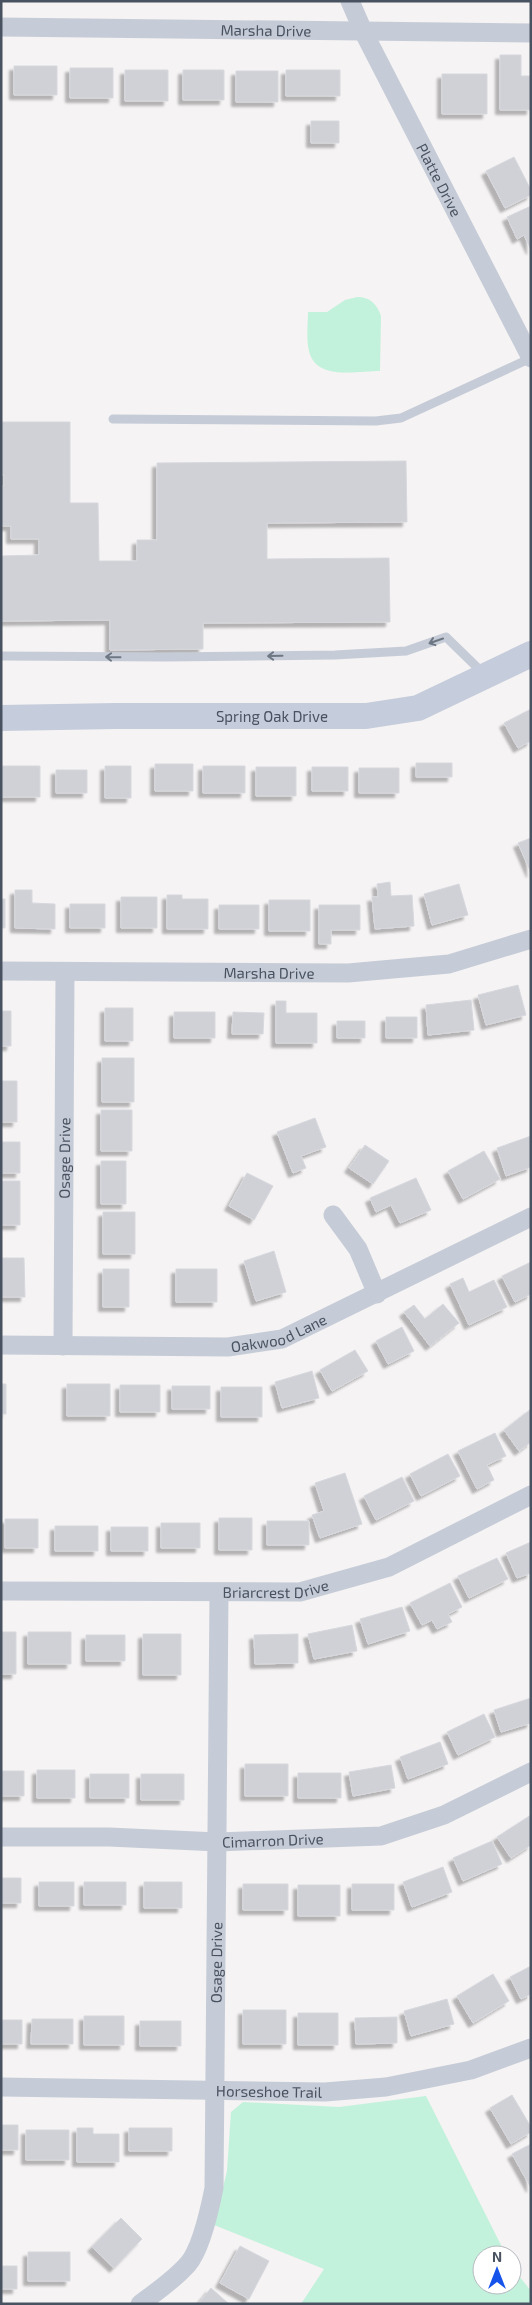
<svg xmlns="http://www.w3.org/2000/svg" width="532" height="2305" font-family="'Exo 2',sans-serif">
<style>
.green{fill:#c2f2dc}
.building{fill:#cfd1d7;stroke:#d7d8de;filter:url(#shadow)}
.lines{fill:none;stroke-linecap:round;stroke-linejoin:round}
.lane{stroke:#c6ccd7;stroke-width:9}
.street{stroke:#c6ccd7;stroke-width:19}
.secondary{stroke:#c5ccdb;stroke-width:26}
.oneway{stroke:#6e7784}
.labels{text-anchor:middle;dominant-baseline:central;stroke-width:4;stroke-linejoin:round;paint-order:stroke}
.street-label{font-size:15px;fill:#495261;stroke:#fff}
</style>
<defs>
<filter id="shadow"><feDropShadow dx="-4.5" dy="4.5" stdDeviation="1" flood-color="#0004"/></filter>
</defs>
<rect width="100%" height="100%" fill="#f5f3f3"/>
<path class="green" d="M357 297C370 297 377 304 381 316L380 371C357 371 316 381 309 351 306 339 308 324 308 312H327L345 300Z
M426 2096 506 2255H482V2285H512V2267L531 2291V2304H301L324 2269 214 2225 227 2171 231 2112 243 2102 339 2107Z"/>
<path class="building" d="M500 55H521V76H531V110H500Z
M14 66H57V95H14Z
M70 68H113V98H70Z
M125 70H168V101H125Z
M183 70H224V100H183Z
M286 70H340V96H286Z
M236 71H278V102H236Z
M442 74H487V114H442Z
M311 121H339V143H311Z
M514 157 531 190V195L505 208 486 171Z
M531 206V250L524 235 517 239 507 217Z
M1 422H70V503H98L99 561H137V540H157V463L406 461 407 522 267 523V559L389 558 390 622 203 623V649L110 650V620L1 621V556L39 555V539H11V526H1V486H4V475H1Z
M531 709V741L518 748 504 723Z
M416 763H452V777H416Z
M155 764H193V791H155Z
M1 766H40V797H1Z
M105 766H131V798H105Z
M203 766H245V793H203Z
M256 767H296V796H256Z
M312 767H348V791H312Z
M359 768H399V793H359Z
M56 770H87V793H56Z
M531 838V873L518 843Z
M390 882 391 896 412 895 414 926 375 929 372 897H378L377 884Z
M459 884 468 915 432 925 424 894Z
M15 890H32V903L55 904V929L15 928Z
M167 895H182V899H208V929H167Z
M121 897H157V928H121Z
M1 899H5V928H1Z
M269 900H310V931H269Z
M70 904H105V928H70Z
M219 905H259V929H219Z
M319 905H360V930H331V944H319Z
M518 985 526 1015 486 1025 478 995Z
M471 1000 474 1030 428 1035 426 1005Z
M276 1001H286V1013H317V1043H276Z
M105 1008H133V1041H105Z
M1 1011H11V1046H1Z
M174 1012H215V1038H174Z
M233 1012 264 1013 263 1034H232Z
M386 1017H417V1038H386Z
M337 1021H365V1038H337Z
M102 1058H134V1102H102Z
M1 1081H17V1122H1Z
M101 1110H132V1151H101Z
M315 1118 326 1147 301 1156 306 1168 293 1173 277 1132Z
M531 1136V1167L506 1176 497 1148Z
M1 1142H20V1173H1Z
M365 1145 389 1161 373 1184 349 1168Z
M484 1151 500 1179 463 1199 448 1171Z
M101 1161H126V1204H101Z
M247 1173 273 1186 254 1220 229 1206Z
M416 1178 431 1210 400 1223 391 1205 376 1212 370 1198Z
M1 1181H20V1225H1Z
M103 1212H135V1254H103Z
M274 1251 286 1292 256 1301 244 1261Z
M2 1258H24L25 1297H1Z
M531 1262V1294L515 1302 502 1276Z
M103 1269H129V1307H103Z
M176 1269H217V1302H176Z
M463 1278 469 1292 494 1280 507 1307 469 1325 450 1284Z
M443 1304 459 1323 430 1346 404 1312 414 1305 425 1319Z
M402 1327 414 1351 388 1364 376 1341Z
M355 1350 368 1371 332 1391 320 1370Z
M312 1371 319 1398 282 1408 275 1382Z
M1 1384H6V1414H1Z
M67 1384H110V1416H67Z
M120 1385H160V1412H120Z
M172 1386H210V1409H172Z
M221 1387H262V1417H221Z
M531 1409V1442L519 1451 504 1430Z
M495 1433 506 1456 487 1465 494 1480 477 1489 458 1451Z
M448 1454 460 1476 421 1496 410 1474Z
M345 1473 362 1524 320 1538 312 1515 324 1511 315 1483Z
M402 1477 414 1501 376 1520 364 1496Z
M219 1518H252V1550H219Z
M5 1519H38V1548H5Z
M267 1521H309V1545H267Z
M161 1523H200V1548H161Z
M55 1526H98V1551H55Z
M111 1527H148V1551H111Z
M531 1542V1573L517 1578 506 1553Z
M497 1558 508 1579 469 1598 458 1576Z
M450 1583 462 1607 448 1614 452 1622 437 1629 432 1620 422 1625 410 1603Z
M402 1607 410 1631 368 1644 360 1619Z
M352 1625 357 1651 314 1659 308 1634Z
M1 1632H16V1674H1Z
M28 1632H71V1664H28Z
M143 1634H181V1675H143Z
M298 1634V1663L255 1664 254 1635Z
M86 1635H125V1661H86Z
M531 1698V1723L501 1732 494 1710Z
M484 1714 495 1737 458 1755 447 1732Z
M440 1742 448 1764 408 1779 400 1757Z
M245 1764H288V1796H245Z
M391 1765 395 1788 353 1796 349 1772Z
M37 1770H75V1798H37Z
M1 1771H24V1796H1Z
M298 1773H341V1798H298Z
M90 1774H129V1798H90Z
M141 1774H184V1800H141Z
M531 1815V1845L511 1858 497 1837Z
M492 1841 502 1864 463 1881 453 1858Z
M443 1867 452 1892 412 1907 403 1882Z
M1 1878H21V1903H1Z
M39 1882H74V1906H39Z
M84 1882H126V1905H84Z
M144 1882H182V1908H144Z
M243 1884H288V1910H243Z
M352 1884H394V1910H352Z
M298 1885H340V1916H298Z
M531 1966V1994L521 1999 510 1977Z
M493 1974 509 2001 473 2023 457 1996Z
M447 1999 454 2024 411 2036 404 2011Z
M243 2010H286V2044H243Z
M298 2013H338V2045H298Z
M84 2016H124V2045H84Z
M397 2017V2043L356 2044 355 2018Z
M32 2019H73V2044H31Z
M1 2020H22V2044H1Z
M140 2021H181V2046H140Z
M512 2095 531 2127V2132L511 2144 490 2108Z
M1 2125H18V2150H1Z
M77 2128H93V2134H119V2162H77Z
M129 2128H172V2151H129Z
M26 2130H69V2160H26Z
M531 2144V2188L512 2154Z
M121 2218 142 2239 114 2268 92 2247Z
M240 2246 269 2261 249 2299 220 2283Z
M28 2252H70V2281H28Z
M1 2266H17V2289H1Z
M211 2288 229 2304H198Z"/>
<g class="lines">
<path class="lane" d="M113 419 376 421 401 418 531 358
M1 656 166 657 335 655 406 651 446 637 484 674"/>
<g class="street">
<path id="s1" d="M350 1 363 31 531 358"/>
<path id="s2" d="M1 27 531 33"/>
<path id="s3" d="M1 971 348 973 449 964 531 939"/>
<path d="M333 1215 358 1249 377 1294"/>
<path id="s4" d="M1 1345 228 1347 282 1339 531 1217"/>
<path id="s5" d="M63 1346 65 972"/>
<path id="s6" d="M1 1591 300 1592 389 1567 531 1495"/>
<path id="s7" d="M1 1837H109L218 1842 381 1836 444 1815 531 1772"/>
<path id="s8" d="M1 2087 325 2092 386 2087 471 2070 531 2048"/>
<path id="s9" d="M140 2304C156 2292 174 2280 188 2264 201 2249 210 2208 214 2188L219 1593"/>
</g>
<path class="secondary" id="s10" d="M1 718 116 716H366L418 708 531 654"/>
</g>
<defs><path id="oneway-shaft" d="M-6 0H5M1.5-3L5.5 0L1.5 3" fill="none" stroke-width="1.6" stroke-linecap="round" stroke-linejoin="round" transform="scale(1.25)"/></defs>
<g class="oneway">
<use href="#oneway-shaft" transform="translate(436 641) rotate(161)"/>
<use href="#oneway-shaft" transform="translate(275 656) rotate(179)"/>
<use href="#oneway-shaft" transform="translate(113 657) rotate(-179)"/>
</g>
<g class="labels">
<g class="street-label">
<text stroke="none"><textPath href="#s2" startOffset="265">Marsha Drive</textPath></text>
<text stroke="none"><textPath href="#s1" startOffset="200">Platte Drive</textPath></text>
<text stroke="none"><textPath href="#s10" startOffset="271">Spring Oak Drive</textPath></text>
<text stroke="none"><textPath href="#s3" startOffset="268">Marsha Drive</textPath></text>
<text stroke="none"><textPath href="#s5" startOffset="188">Osage Drive</textPath></text>
<text stroke="none"><textPath href="#s4" startOffset="280">Oakwood Lane</textPath></text>
<text stroke="none"><textPath href="#s6" startOffset="275">Briarcrest Drive</textPath></text>
<text stroke="none"><textPath href="#s7" startOffset="272">Cimarron Drive</textPath></text>
<text stroke="none"><textPath href="#s9" startOffset="369">Osage Drive</textPath></text>
<text stroke="none"><textPath href="#s8" startOffset="268">Horseshoe Trail</textPath></text>
</g>
</g>
<rect width="532" height="2305" fill="none" stroke="#495261" stroke-width="5"/>
<g transform="translate(497 2270)"><circle r="24" fill="#ffffff" stroke="#b6bac0"/>
<path d="M0-4L9 19L0 12L-9 19Z" fill="#1653eb"/>
<text y="-8" font-size="14" font-weight="bold" text-anchor="middle" fill="#495261">N</text>
</g>
</svg>
